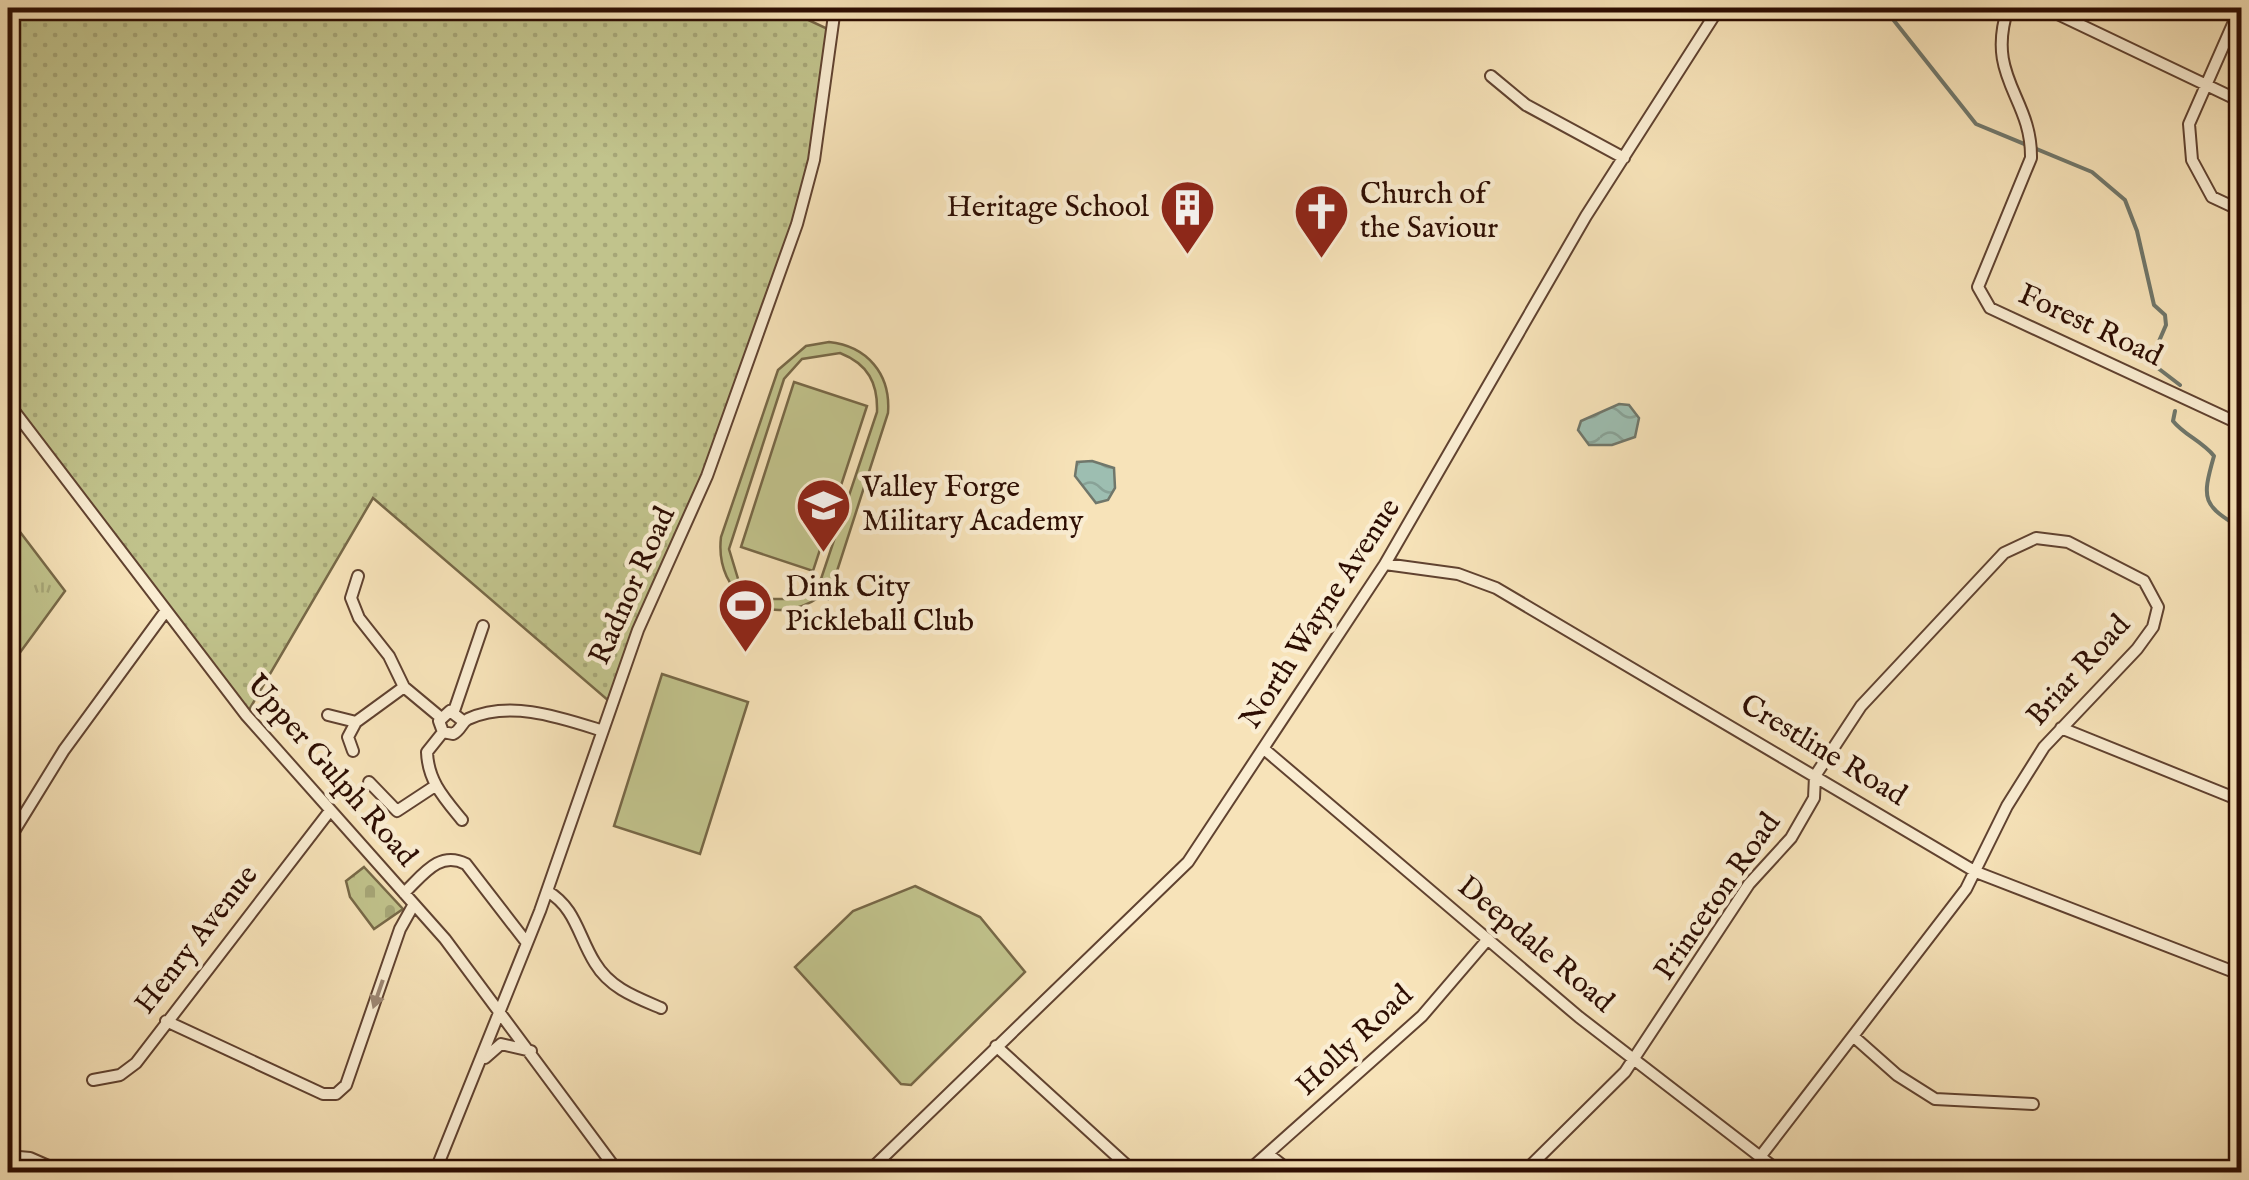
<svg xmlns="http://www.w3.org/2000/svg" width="2249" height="1180" font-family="'IM FELL English',serif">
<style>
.grass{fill:url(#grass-dots);stroke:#776847;stroke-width:2.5}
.cemetery{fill:url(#cemetery-stones);stroke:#776847;stroke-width:2.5}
.park{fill:url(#park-tufts);stroke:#776847;stroke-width:2.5}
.pitch{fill:#c1c38c;stroke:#776847;stroke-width:2.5;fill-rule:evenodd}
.water{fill:url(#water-waves);stroke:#70776b;stroke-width:2.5}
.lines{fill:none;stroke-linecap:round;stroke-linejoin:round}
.stream{stroke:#70776b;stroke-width:4}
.minor-casing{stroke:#604230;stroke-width:14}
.minor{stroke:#faedd2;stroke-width:10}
.oneway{fill:#9e8874}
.labels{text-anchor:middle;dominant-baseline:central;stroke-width:9;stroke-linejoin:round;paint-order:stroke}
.poi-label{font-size:30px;fill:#2d0d02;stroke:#faedd2;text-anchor:start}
.street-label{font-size:30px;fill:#2d0d02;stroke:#faedd2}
</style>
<defs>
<pattern id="grass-dots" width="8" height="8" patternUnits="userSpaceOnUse" patternTransform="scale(2.5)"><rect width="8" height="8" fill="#c1c38c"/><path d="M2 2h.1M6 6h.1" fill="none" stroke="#a6a677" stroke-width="1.8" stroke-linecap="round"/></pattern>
<pattern id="cemetery-stones" width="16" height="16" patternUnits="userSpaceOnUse" patternTransform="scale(2.5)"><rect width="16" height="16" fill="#c1c38c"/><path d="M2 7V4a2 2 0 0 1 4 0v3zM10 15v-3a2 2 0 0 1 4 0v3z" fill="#a6a677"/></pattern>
<pattern id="park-tufts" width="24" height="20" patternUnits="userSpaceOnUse" patternTransform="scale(2.5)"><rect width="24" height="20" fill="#c1c38c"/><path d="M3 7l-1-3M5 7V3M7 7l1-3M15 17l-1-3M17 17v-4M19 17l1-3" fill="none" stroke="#a6a677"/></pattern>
<pattern id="water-waves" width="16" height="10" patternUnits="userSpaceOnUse" patternTransform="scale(2.5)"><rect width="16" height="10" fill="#9dbeb1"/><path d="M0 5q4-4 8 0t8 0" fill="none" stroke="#88a297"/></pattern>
</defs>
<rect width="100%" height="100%" fill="#f7e3b9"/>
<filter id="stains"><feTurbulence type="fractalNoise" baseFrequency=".002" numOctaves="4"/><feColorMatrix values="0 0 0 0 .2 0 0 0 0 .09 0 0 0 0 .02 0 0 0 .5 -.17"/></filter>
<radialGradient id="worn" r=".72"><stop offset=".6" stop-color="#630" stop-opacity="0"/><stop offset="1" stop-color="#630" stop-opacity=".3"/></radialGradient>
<path class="grass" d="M8 8H783L832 31 814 160 707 476 610 702 373 498 246 715 8 403Z"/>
<path class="cemetery" d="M364 867 403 909 374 929 350 897 346 881Z"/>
<path class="park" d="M14 524 65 591 8 669V532Z"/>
<path class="pitch" d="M829 342C867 346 891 374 888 413L828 599 821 596C771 631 714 597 721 537L778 370 806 346ZM840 353C868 364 878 383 877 412L821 579 797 599H763L739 582 729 549 784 379 802 359Z
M794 382 867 406 813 571 741 547Z
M662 674 748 702 700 854 614 826Z
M915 886 980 917 1025 972 911 1085 901 1084 795 967 853 911Z"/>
<path class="water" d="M1619 404 1629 405 1639 418 1635 437 1612 445H1589L1578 430 1581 421Z
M1092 461 1114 468 1115 488 1108 500 1096 503 1075 476 1077 462Z"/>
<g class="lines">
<path class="stream" d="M1884 8 1976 124 2092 172 2125 200 2137 231 2154 305 2165 315 2166 325 2150 362 2180 385
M2175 411 2173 421C2184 435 2202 441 2214 456 2201 501 2203 505 2242 529
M2242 614 2233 627 2242 648"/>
<defs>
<path id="minor" d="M2008 8C1985 78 2032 97 2031 158L1978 287 1990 308 2242 425
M2045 8 2242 102
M2240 8 2189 124 2192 160 2212 197 2242 211
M1491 76 1526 105 1624 158
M8 403 246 715 445 939 618 1172
M1385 564 1458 574 1496 588 1976 872 2242 975
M358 576 351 598 359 618 389 656 404 687 440 717
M454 711 483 626
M328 715 356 722
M463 721 450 711 439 721 443 732 453 734C461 730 461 723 468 719 510 700 559 717 600 730
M2061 728 2242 801
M443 732 427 752C428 781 444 798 462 820
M1264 749 1579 1017 1780 1172
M353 751 348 737 356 722 404 687
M369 782 397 811 435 786
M8 841 64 750 165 612
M547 891C576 908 578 936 595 963 610 988 635 997 661 1008
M404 893C423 875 439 850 466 864L527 943
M166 1021 323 1094H336L346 1085 400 929 414 904
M1853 1036 1897 1075 1935 1099 2033 1104
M996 1046 1134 1172
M485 1058 501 1044 531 1051
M93 1080 120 1075 136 1063 329 812
M1268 1154 1291 1172
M8 1156 30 1158 62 1172
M435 1172 540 911 638 630 707 476 797 224 814 160 835 8
M868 1172 1188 862 1385 564 1586 216 1719 8
M1247 1172 1422 1016 1488 939
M1524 1172 1625 1072 1749 884 1791 838 1814 798 1815 776 1861 706 2004 553 2036 538 2068 542 2144 581 2158 607 2153 627 2137 649 2044 747 2007 806 1966 889 1760 1157"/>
</defs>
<use href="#minor" class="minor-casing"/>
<use href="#minor" class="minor"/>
</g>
<defs><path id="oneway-solid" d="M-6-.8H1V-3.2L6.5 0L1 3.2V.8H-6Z" transform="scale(2.5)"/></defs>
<use class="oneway" href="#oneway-solid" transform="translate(378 994) rotate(109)"/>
<defs>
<symbol id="building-pin" viewBox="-11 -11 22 30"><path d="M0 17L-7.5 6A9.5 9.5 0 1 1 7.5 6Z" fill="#8f2418" stroke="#faedd2"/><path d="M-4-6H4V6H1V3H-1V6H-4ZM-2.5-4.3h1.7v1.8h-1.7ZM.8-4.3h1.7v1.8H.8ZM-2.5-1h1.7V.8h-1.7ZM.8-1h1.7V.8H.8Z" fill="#fff"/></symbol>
<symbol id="church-pin" viewBox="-11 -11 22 30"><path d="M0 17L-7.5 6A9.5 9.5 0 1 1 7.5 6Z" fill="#8f2418" stroke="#faedd2"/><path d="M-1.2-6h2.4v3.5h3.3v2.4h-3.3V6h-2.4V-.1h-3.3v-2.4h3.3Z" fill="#fff"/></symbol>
<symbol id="university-pin" viewBox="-11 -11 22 30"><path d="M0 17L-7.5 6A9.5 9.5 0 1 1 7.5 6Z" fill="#8f2418" stroke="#faedd2"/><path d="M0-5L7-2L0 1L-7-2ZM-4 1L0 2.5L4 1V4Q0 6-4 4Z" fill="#fff"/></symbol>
<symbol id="stadium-pin" viewBox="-11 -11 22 30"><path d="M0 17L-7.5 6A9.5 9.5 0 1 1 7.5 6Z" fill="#8f2418" stroke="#faedd2"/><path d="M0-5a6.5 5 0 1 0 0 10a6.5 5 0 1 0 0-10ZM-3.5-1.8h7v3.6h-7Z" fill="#fff"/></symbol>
</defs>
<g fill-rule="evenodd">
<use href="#building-pin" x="1156" y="176" width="63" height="86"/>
<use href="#church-pin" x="1290" y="180" width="63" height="86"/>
<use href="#university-pin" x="792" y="474" width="63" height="86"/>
<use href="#stadium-pin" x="714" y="574" width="63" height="86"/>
</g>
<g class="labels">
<g class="poi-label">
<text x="1360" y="195">Church of<tspan x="1360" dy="34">the Saviour</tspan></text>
<text x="1149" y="208" text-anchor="end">Heritage School</text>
<text x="862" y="488">Valley Forge<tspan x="862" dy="34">Military Academy</tspan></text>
<text x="785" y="588">Dink City<tspan x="785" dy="34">Pickleball Club</tspan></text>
</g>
<g class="street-label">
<text transform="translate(2090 326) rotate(25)">Forest Road</text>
<text transform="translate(633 586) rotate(-66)">Radnor Road</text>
<text transform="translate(1321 614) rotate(-57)">North Wayne Avenue</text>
<text transform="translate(2079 671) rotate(-48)">Briar Road</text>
<text transform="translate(1823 751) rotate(31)">Crestline Road</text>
<text transform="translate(331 771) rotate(49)">Upper Gulph Road</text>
<text transform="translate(1718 897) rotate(-55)">Princeton Road</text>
<text transform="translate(197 940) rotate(-52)">Henry Avenue</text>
<text transform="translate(1535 945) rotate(40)">Deepdale Road</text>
<text transform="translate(1355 1041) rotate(-43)">Holly Road</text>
</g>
</g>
<rect width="2249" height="1180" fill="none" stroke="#f7e3b9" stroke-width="40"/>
<rect x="10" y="10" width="2229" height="1160" fill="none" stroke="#2d0d02" stroke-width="5"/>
<rect x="20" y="20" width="2209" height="1140" fill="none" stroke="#2d0d02" stroke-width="2.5"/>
<rect width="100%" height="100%" filter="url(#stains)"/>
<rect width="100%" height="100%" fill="url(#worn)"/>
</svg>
